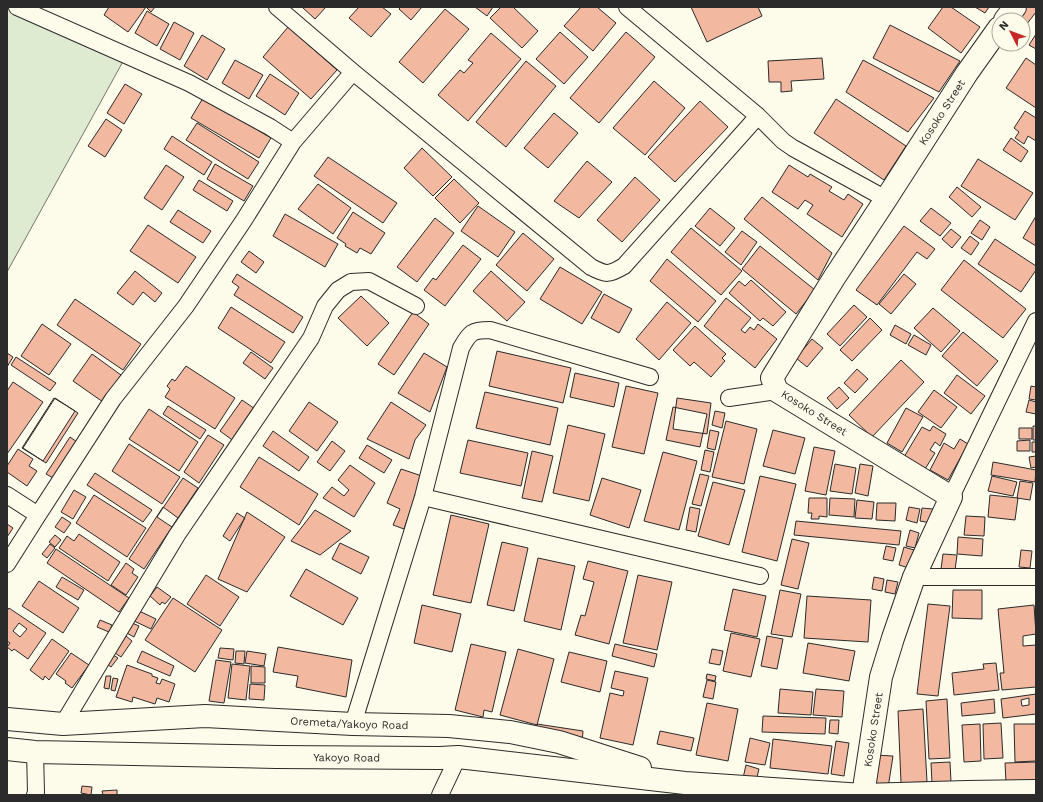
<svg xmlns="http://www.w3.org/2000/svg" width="1043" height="802" font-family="'Work Sans',sans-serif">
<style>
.green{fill:#deebd1;stroke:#74746e}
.building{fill:#f2b8a0;stroke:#2b2b2b;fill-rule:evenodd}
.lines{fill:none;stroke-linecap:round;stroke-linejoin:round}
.street-casing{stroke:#2b2b2b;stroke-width:18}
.secondary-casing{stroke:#2b2b2b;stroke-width:24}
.street{stroke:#fdfbea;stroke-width:16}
.secondary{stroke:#fdfbea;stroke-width:22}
.labels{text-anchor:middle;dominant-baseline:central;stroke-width:3;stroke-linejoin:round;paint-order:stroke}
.street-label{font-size:11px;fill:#2b2b2b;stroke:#fdfbea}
</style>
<rect width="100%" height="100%" fill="#fdfbea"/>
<path class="green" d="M7 8 63 32 126 56 7 272Z"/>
<path class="building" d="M109 7H155L151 12 146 7 128 32 104 15Z
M302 7H326L315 19Z
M359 7H382L391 14 371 37 349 18Z
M401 7H422L411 20 399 9Z
M475 7H493L487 16Z
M501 7H513L538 31 522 48 490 18Z
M581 7H597L616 23 593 51 564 26Z
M691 7H758L762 16 707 42Z
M943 7H951L980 27 961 53 928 28Z
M975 7H989L985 13Z
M1024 7H1036V12L1023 29V20H1015Z
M445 9 469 29 423 83 399 62Z
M147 11 169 24 157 46 135 33Z
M174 22 194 33 180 60 160 49Z
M890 25 960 61 939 92 873 58Z
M288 27 337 70 311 99 263 57Z
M560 32 588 57 564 84 536 59Z
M626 32 655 57 599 123 570 98Z
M491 33 521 59 468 121 438 95 460 70 464 73 473 63 468 60Z
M1036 34V49L1029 45Z
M202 35 225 49 207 80 184 66Z
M822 58 824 79 791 81 792 91 781 92V82H769L768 61Z
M1026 58 1036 65V108L1006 88Z
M235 60 263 75 249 99 222 83Z
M863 60 934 98 908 132 846 92Z
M526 61 556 86 506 147 476 122Z
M270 74 299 93 285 115 256 96Z
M654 81 685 108 645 155 613 128Z
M125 84 142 94 124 124 107 113Z
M203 98 271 138 259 158 191 118Z
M836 99 906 146 884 180 814 133Z
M700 101 728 127 675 182 648 157Z
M1025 111 1036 118V141L1028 136 1024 144 1015 138 1019 132 1014 128Z
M554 113 578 133 548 168 524 148Z
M106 119 122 130 105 157 88 146Z
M197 123 259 162 248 179 186 140Z
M172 136 212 162 204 175 164 149Z
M1011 138 1028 151 1021 162 1003 150Z
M422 148 452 177 433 196 404 168Z
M328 157 397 203 383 223 314 176Z
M978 159 1033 193 1015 220 961 186Z
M587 161 612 182 579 218 554 201Z
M215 164 253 186 244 201 207 179Z
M166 165 184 177 162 210 144 198Z
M789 165 808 177 810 174 832 187 829 191 844 200 848 194 863 204 842 237 807 214 813 205 805 200 798 209 772 192Z
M635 177 660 200 622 242 597 220Z
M454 179 479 203 460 223 435 198Z
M199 180 233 201 227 211 193 190Z
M318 184 351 208 333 234 298 209Z
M957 187 981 207 972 217 949 197Z
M762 197 832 253 818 280 744 219Z
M478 206 515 232 498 257 461 231Z
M710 208 735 228 720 246 695 226Z
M931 208 951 223 940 236 920 221Z
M178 210 211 231 203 243 170 222Z
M353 212 385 233 371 254 360 248 357 253 345 246 346 244 337 238Z
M285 214 338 244 325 267 273 236Z
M1036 216V246L1023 238Z
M435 218 454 233 417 282 397 267Z
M980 220 990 227 982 240 971 233Z
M148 225 196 257 178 283 130 251Z
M904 226 935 249 927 259 917 252 877 305 856 290Z
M691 228 742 271 721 295 671 252Z
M951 229 961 237 952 248 942 239Z
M742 231 757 242 741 265 725 252Z
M523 233 554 259 527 291 496 265Z
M970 236 979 243 971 255 961 248Z
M995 239 1036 266V270L1021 292 978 264Z
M463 245 481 259 445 306 424 290 433 278 436 280Z
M760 246 815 290 796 314 742 269Z
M249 251 264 262 256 273 241 262Z
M667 259 716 301 698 322 650 281Z
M964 260 1026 309 1003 338 941 290Z
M560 267 602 292 582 324 540 299Z
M135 271 162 293 155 302 143 292 133 305 117 293Z
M491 271 525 302 507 321 473 291Z
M237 274 303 317 293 333 234 295 239 287 232 282Z
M904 274 916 284 891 314 879 304Z
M751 280 786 312 773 326 763 318 760 321 729 293 739 281 745 286Z
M604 294 632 309 619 333 591 318Z
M361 296 389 323 367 346 338 318Z
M726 298 751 318 741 330 745 333 750 327 754 330 758 324 777 339 755 368 704 326Z
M75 299 141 344 123 370 57 325Z
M667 302 691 323 659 360 636 339Z
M854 305 867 317 840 346 827 334Z
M231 307 285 342 271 363 218 328Z
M933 308 960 331 941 352 914 328Z
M413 312 429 324 394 375 378 364Z
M870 318 882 330 852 361 840 350Z
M42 324 71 344 49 375 21 356Z
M895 325 911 334 906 344 890 335Z
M695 326 726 354 722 358 725 361 711 377 694 362 690 366 673 350Z
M963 332 998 361 977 386 942 356Z
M914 335 931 345 926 355 908 345Z
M812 339 823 348 807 367 796 358Z
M497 351 571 368 563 403 489 386Z
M251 352 273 368 265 379 243 363Z
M7 353 13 357 7 367Z
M424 353 447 367 430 412 398 393Z
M92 354 121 375 103 402 73 381Z
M16 357 56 383 50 391 11 365Z
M901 360 924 382 872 437 849 415Z
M186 366 235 398 215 429 165 397 170 389 167 386 172 379 175 381Z
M857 369 868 379 855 393 844 383Z
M575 373 619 383 614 407 570 397Z
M957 375 985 396 971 414 944 393Z
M13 382 43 402 7 454V391Z
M626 386 658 393 644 454 612 447Z
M1031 386 1036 387V400L1029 399Z
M839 387 849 398 837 409 827 398Z
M934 390 957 407 941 428 918 412Z
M485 392 558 408 550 445 476 428Z
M54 398 75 411 43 461 22 448Z
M55 398 78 413 46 463 23 448Z
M677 398 711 403 707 434 673 429Z
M242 400 258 411 235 442 220 431Z
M1029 400 1036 402V414L1026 412Z
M309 402 338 422 317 451 289 431Z
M391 402 426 425 415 440 409 459 367 439Z
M168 406 206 430 200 439 163 414Z
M673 407 707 414 700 447 666 440Z
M906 408 923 417 902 452 887 443Z
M149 409 198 442 179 471 129 439Z
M715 411 725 413 722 428 712 425Z
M726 421 757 429 744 484 712 477Z
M568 425 605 434 589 501 553 493Z
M933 426 946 434 940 446 935 442 930 450 935 453 925 469 904 457 922 427 930 431Z
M1033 426H1036V440H1033Z
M1019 428H1032V439H1019Z
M710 430 719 432 715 450 707 448Z
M773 430 805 438 795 474 763 466Z
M273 431 309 457 299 471 263 446Z
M208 435 224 445 199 483 184 472Z
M70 437 80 444 57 480 46 474Z
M960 439 968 444 948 480 930 470 944 443 954 449Z
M468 440 528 453 521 486 460 473Z
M1030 440V451H1017V441Z
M332 441 345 451 330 471 317 462Z
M1032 442H1036V452H1032Z
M129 444 180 477 162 504 112 471Z
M367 445 392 460 384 473 359 458Z
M814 447 835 451 826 495 805 491Z
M18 449 33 459 29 466 37 471 27 486 7 472V466Z
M705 450 714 452 710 472 701 470Z
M532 451 553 456 542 502 522 498Z
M663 452 697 461 679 530 644 521Z
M1036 456V467L1031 468 1029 457Z
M259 457 318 494 299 525 240 487Z
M993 462 1036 470 1035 482 991 475Z
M835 464 856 468 852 494 830 491Z
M860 464 873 466 868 496 855 493Z
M350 465 375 483 354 517 323 498 332 487 344 496 349 490 338 480Z
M401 469 422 476 404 529 393 525 400 509 387 503Z
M95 473 152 510 143 522 87 485Z
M700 474 709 476 701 506 692 504Z
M760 476 796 484 777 561 742 552Z
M992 476 1017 482 1013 496 988 491Z
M183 478 198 488 172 527 157 517Z
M602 478 641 490 629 528 590 515Z
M1020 481 1033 483 1030 500 1017 498Z
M713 482 745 490 729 545 698 536Z
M74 490 86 497 73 519 61 512Z
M94 495 146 528 127 557 76 523Z
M990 495 1018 498 1015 520 988 517Z
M809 498H827V517L819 516V519H811L812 513H808Z
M830 498 855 499 854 517 829 515Z
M857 500 874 502 872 519 855 518Z
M877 503H896L895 521 876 520Z
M163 507 178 518 144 569 129 559Z
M690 507 700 509 696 532 686 530Z
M909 507 920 509 917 523 906 520Z
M922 508 933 509 931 523 920 521Z
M315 510 351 531 320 555 291 541Z
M247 512 285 537 247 592 218 579Z
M237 513 245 518 230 541 223 536Z
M451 515 489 524 471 603 433 595Z
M966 516 985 517 984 536 964 535Z
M62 517 71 523 64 533 55 527Z
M796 521 901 531 899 545 794 535Z
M7 524 13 528 7 537Z
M910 530 919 533 915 548 906 546Z
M79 534 120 562 108 581 59 548 67 536 74 541Z
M55 535 61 540 55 547 49 542Z
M958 537 983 539 982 556 957 554Z
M792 539 809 543 798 589 781 585Z
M502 542 528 548 514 611 487 605Z
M340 543 369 557 361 574 332 559Z
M50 544 55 548 47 558 42 554Z
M886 546 896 548 893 561 883 559Z
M904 547 914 550 909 568 899 565Z
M56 549 129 598 119 612 47 563Z
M1021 550 1032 551 1030 568 1019 567Z
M943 554 957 555 955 570 941 569Z
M538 558 575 566 561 630 524 621Z
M588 561 628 571 609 644 575 635 581 615 585 616 594 582 583 579Z
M126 563 134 569 132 573 138 577 126 595 111 585Z
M306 569 358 598 343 625 290 596Z
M206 575 239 597 220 626 187 604Z
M638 575 672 582 657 650 623 643Z
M62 577 84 590 78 600 56 587Z
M874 577 884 579 882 591 872 589Z
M887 580 898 582 895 594 885 592Z
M39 581 79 608 63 633 22 606Z
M157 587 171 597 165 604 162 602 160 605 150 596Z
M733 589 766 596 757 637 724 630Z
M780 590 801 594 792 637 771 634Z
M953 590H982V619L952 618Z
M807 596 871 600 868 642 804 638Z
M173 598 222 630 195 672 145 640Z
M928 604 950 606 938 696 917 694Z
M422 605 461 614 452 652 414 643Z
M1034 605 1036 634 1023 636V646L1036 645V687L1002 690 1000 673H1004L998 609Z
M9 608 46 633 28 659 14 649 12 651 7 647 10 643 7 641V611ZM19 623 27 629 20 637 13 631Z
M137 610 156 619 151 629 132 620Z
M100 620 112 625 109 632 97 627Z
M130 622 139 626 134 637 125 632Z
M731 633 760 639 751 677 723 671Z
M126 636 132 641 121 657 115 653Z
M767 636 783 639 777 669 761 666Z
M52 639 69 651 49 680 45 676 43 680 30 670Z
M808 643 855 651 849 681 803 673Z
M471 644 506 652 492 712 484 710 483 717 455 710Z
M615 644 657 654 654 667 612 656Z
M278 647 352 660 346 697 296 687 298 676 273 672Z
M220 648 234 649 233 660 218 658Z
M518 649 554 659 537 725 500 715Z
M712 649 723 651 720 665 709 663Z
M142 651 174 666 170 676 137 662Z
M236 651H245L244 664 235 663Z
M247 651 266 654 264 666 245 663Z
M569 652 607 661 600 692 561 682Z
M71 653 89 665 72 688 65 683 66 681 56 674Z
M110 653 118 658 111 667 104 662Z
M216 660 231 662 224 703 209 701Z
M996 663 999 690 954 695 952 673 984 669 983 664Z
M232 664 250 666 246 700 228 698Z
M127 665 152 674V676L158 678 156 683 160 684 162 679 175 684 169 702 157 698 155 704 133 697 132 702 116 697Z
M251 666 265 667V683H251Z
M615 671 648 678 633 745 600 738 610 693 623 696 624 691 611 688Z
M707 674 716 676 715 681 706 679Z
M106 676H111L109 689 104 688Z
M113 678 118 679 115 691 111 690Z
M707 680 716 682 713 699 703 697Z
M250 684 265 685 264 700 249 699Z
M780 689 813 692 811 715 778 713Z
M816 689 844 691 842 717 813 715Z
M1036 694V714L1003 718 1001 699ZM1029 698V705L1022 706 1021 700Z
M947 699 950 758 929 759 926 701Z
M994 699 995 713 962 716 961 703Z
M707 703 738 709 728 761 696 755Z
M923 709 927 782 901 783 898 711Z
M763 716 826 718 825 734 762 732Z
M830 720H839L838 734 829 733Z
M1001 723 1003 758 984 759 983 724Z
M537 724 583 731 582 743 536 736Z
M980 724 981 761 964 762 962 725Z
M1014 724H1036V761L1015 762Z
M660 731 694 738 691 751 657 744Z
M750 738 770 743 765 765 745 762Z
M773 739 832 746 828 774 770 768Z
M836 741 849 743 844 776 831 774Z
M875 755 893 756 888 788 871 786Z
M950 762 951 782 932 783 931 763Z
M1036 762V782L1006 783 1005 763Z
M746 765 759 769 756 781 743 778Z
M82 786 92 787 91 795 81 793Z
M117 790V795H103L102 791Z"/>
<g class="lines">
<defs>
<path id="street" d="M17 7 189 83 270 127 293 142
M277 7 353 72 591 267C606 275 609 275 624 266L758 116
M627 7 758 116 783 141 793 148 886 199
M729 398 777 391
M7 495 38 515
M423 497 760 576
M951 497 1036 321
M7 564 38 515 113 399 186 306 244 220 293 142 353 72
M914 577H1036
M63 724 177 535 311 338 325 306 338 290 351 282 369 281 416 306
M353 724 423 497 461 348C470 332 472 330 490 330L650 377
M35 752 36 792 35 795
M440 795 458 757"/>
<g id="secondary">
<path d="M1005 20 1015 7"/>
<path id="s1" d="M7 719 63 724 205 716 353 724 449 726 510 732 559 742 640 768"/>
<path id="s2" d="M7 749 35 752 276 757 440 758 458 757 685 783 863 795 967 792 1036 791"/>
<path id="s3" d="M863 795 881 677 893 638 914 577 951 497 777 391 772 378 834 278 886 199 967 73 999 28"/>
</g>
</defs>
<use href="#street" class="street-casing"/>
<use href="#secondary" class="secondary-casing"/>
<use href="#street" class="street"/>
<use href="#secondary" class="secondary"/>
</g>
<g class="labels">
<g class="street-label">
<text stroke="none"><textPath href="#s3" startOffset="846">Kosoko Street</textPath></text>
<text transform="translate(814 413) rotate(32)">Kosoko Street</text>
<text stroke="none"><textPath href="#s1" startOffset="343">Oremeta/Yakoyo Road</textPath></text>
<text stroke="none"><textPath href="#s3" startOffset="66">Kosoko Street</textPath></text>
<text stroke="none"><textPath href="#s2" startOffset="340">Yakoyo Road</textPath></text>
</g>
</g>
<rect width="1043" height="802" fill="none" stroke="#2b2b2b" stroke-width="16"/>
<g transform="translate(1011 32) rotate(312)"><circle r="19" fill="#fdfbea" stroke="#a9a89e"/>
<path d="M0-3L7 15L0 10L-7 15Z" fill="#c62828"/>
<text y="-6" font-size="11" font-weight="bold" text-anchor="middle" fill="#2b2b2b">N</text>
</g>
</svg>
